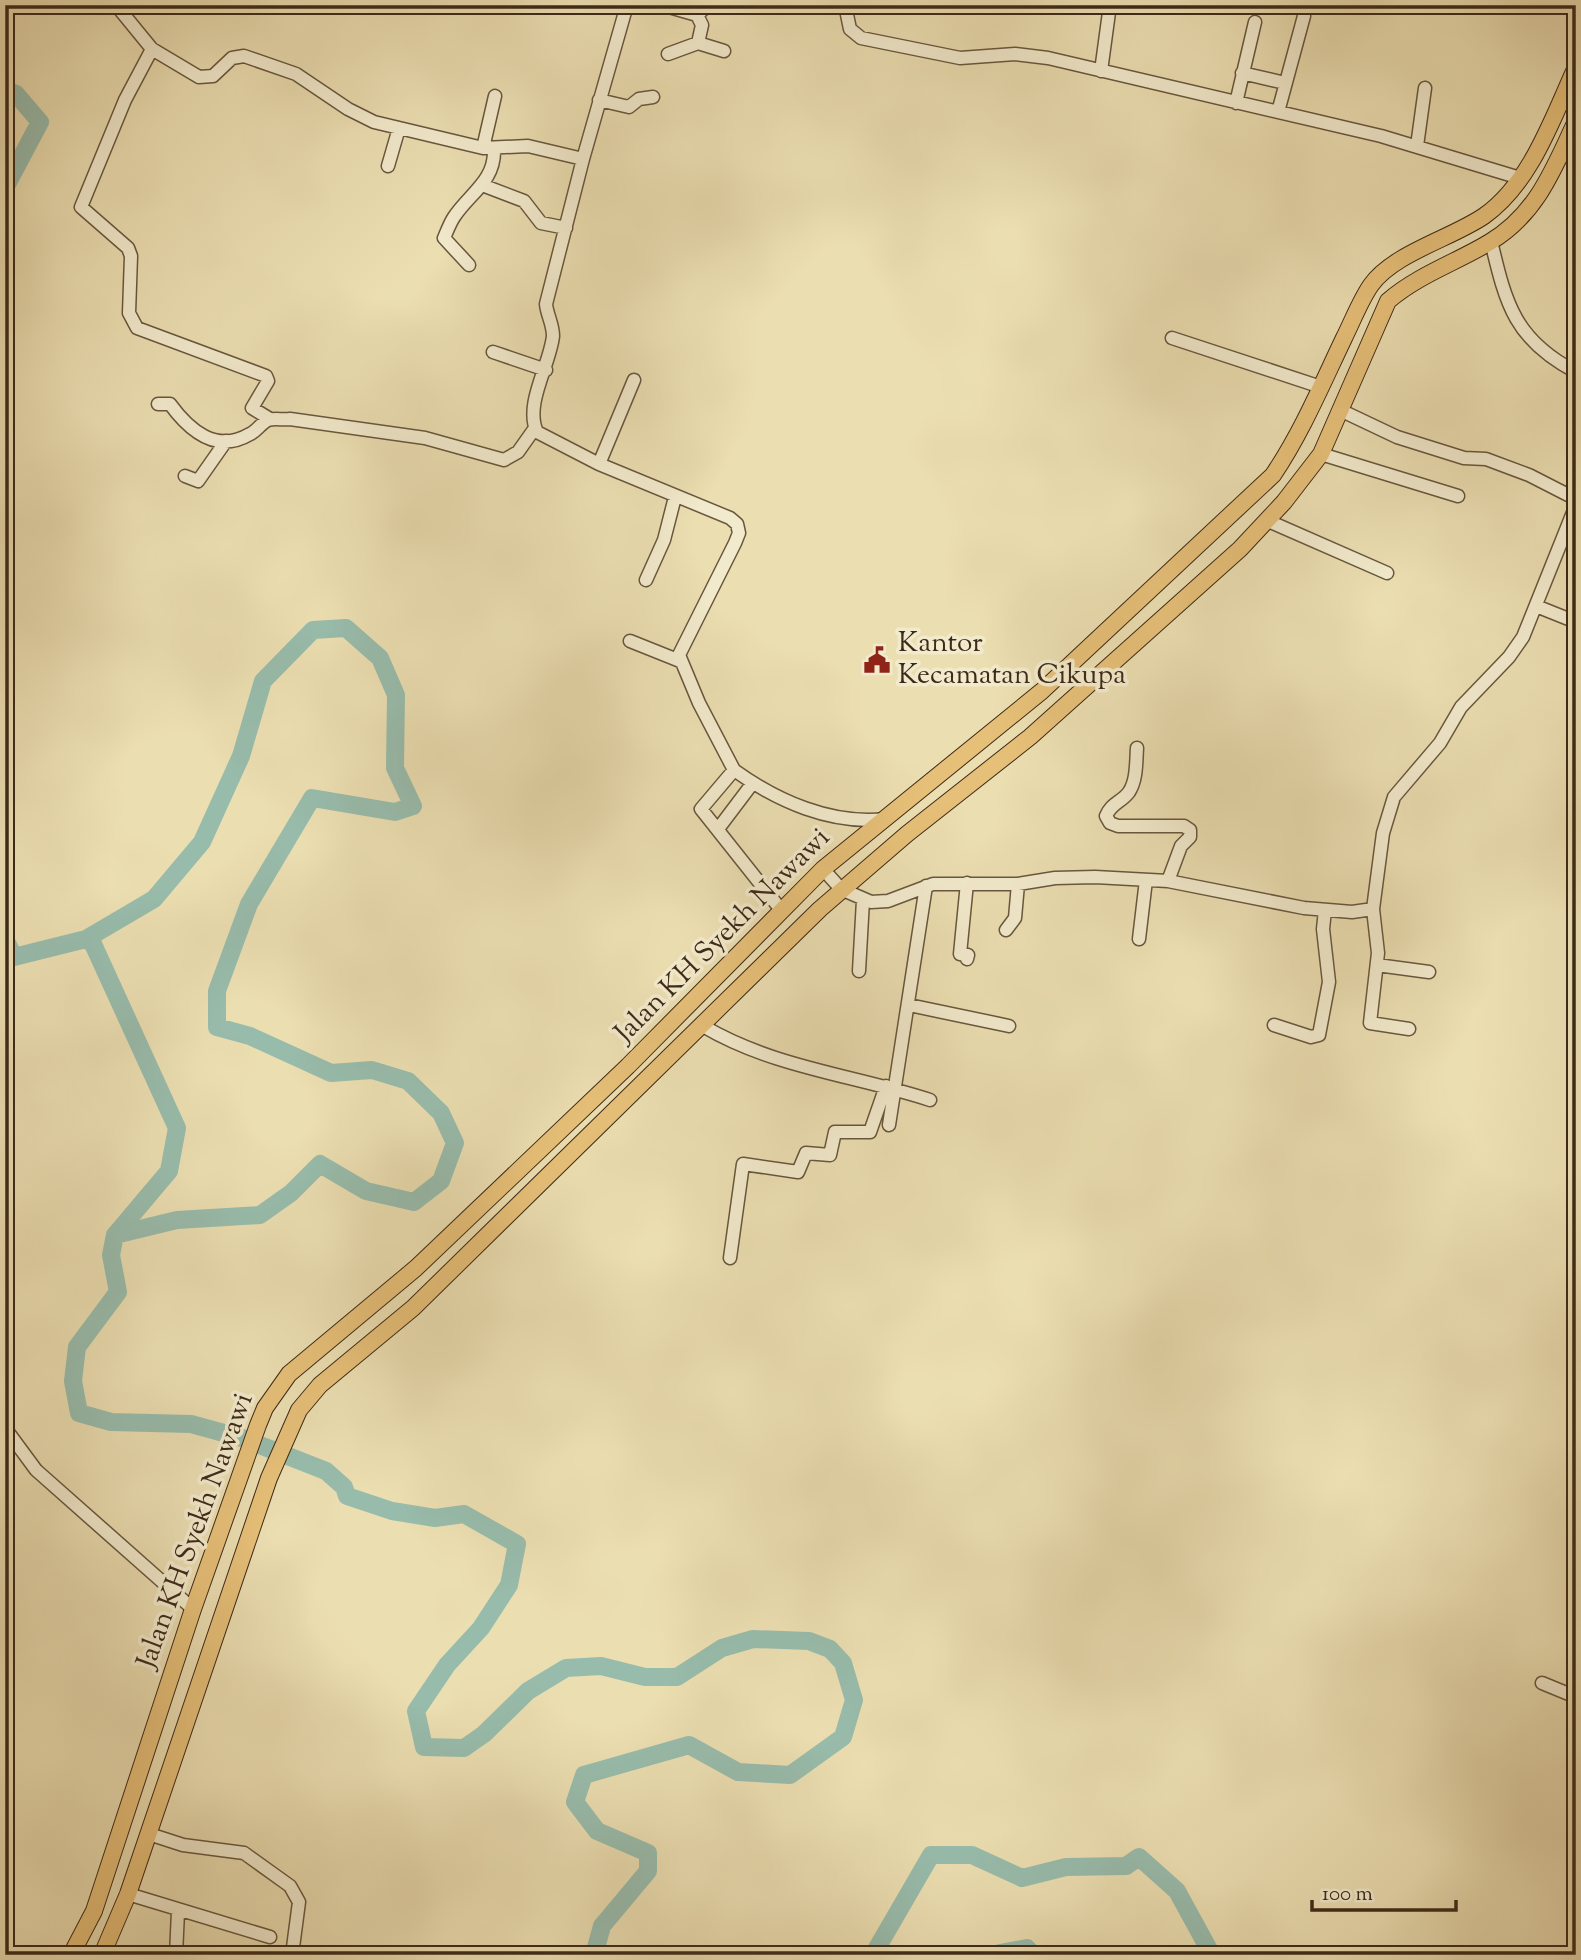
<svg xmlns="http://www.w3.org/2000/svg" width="1581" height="1960" font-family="'Sorts Mill Goudy',serif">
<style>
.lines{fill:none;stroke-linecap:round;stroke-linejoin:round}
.river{stroke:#98bcac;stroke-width:18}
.minor-casing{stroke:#68573e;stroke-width:15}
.major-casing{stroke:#3d2a18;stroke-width:18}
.minor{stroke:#f2eacc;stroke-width:12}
.major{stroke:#e6bf78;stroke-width:16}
.labels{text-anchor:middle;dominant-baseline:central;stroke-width:7;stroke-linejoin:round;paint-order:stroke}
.poi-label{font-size:28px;fill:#3d2a18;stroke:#f2eacc;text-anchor:start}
.street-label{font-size:28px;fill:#3d2a18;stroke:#f2eacc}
</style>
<rect width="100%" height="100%" fill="#ebdeb1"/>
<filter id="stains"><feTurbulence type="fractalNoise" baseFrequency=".00286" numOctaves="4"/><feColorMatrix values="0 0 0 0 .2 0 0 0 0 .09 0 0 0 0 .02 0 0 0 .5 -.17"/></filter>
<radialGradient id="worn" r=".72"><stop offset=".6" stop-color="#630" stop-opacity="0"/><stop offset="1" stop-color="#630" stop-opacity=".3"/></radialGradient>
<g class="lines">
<path class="river" d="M5 90 16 94 40 122 5 188
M5 939 14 957 86 939 154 899 202 842 241 756 263 681 313 630 346 628 380 658 396 695 395 768 413 806 395 812 312 798 249 904 217 991V1027L250 1036 331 1073 372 1070 408 1081 441 1113 455 1143 441 1181 414 1202 366 1191 320 1164 291 1193 260 1215 177 1220 115 1235 111 1255 118 1292 77 1347 73 1381 79 1413 111 1422 191 1424 242 1438 326 1471 344 1487 347 1496 392 1511 435 1518 464 1514 517 1544 509 1585 481 1628 447 1665 416 1711 424 1747 464 1748 484 1734 528 1691 566 1668 601 1666 645 1677H677L722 1648 753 1639 809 1641 830 1649 843 1663 854 1700 843 1737 790 1775 738 1772 689 1745 584 1775 575 1802 597 1831 648 1853V1871L602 1926 594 1955
M86 939 93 944 177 1128 169 1171 115 1235
M873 1955 931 1855H972L1022 1878 1066 1867 1126 1866 1139 1857 1177 1891 1212 1955
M990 1955 1027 1948 1033 1955"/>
<defs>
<path id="minor" d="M116 5 152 49 199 77 213 76 232 58 244 56 296 74 348 109 374 122 483 148 528 146 583 159 546 304C547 315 553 324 553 336 550 365 524 404 537 432L599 464 730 518 737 524 739 533 735 543 679 655 699 703 734 770 701 809 782 911
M662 5 697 15
M845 5 850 29 861 38 960 58 1015 54 1048 58 1381 136 1520 178
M698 43 724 51
M152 49 125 100 81 207 128 248 131 256 129 313 137 328 266 376 268 381 252 408 270 419
M668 54 698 43 702 25 697 15 707 6
M1101 71 1110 5
M1242 73 1285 83
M599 100 629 107 639 99 653 97
M1236 103 1255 22
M1278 112 1304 16 1302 5
M1417 146 1425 88
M483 148 495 96
M583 159 627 5
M388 166 399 128
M482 185 524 201 541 223 566 228
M1491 241C1506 305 1515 340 1576 372
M469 265 444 238C447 231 450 223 454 217 469 194 495 181 494 150
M1172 338 1321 387
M493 352 546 370
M158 404H170C189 430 216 454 250 434 257 431 261 423 268 420 273 418 284 420 290 419L425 438 504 460 518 452 535 428
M1340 410 1397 437 1464 458 1486 459 1529 475 1576 499
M1321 454 1458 496
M599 464 634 380
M185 476 198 481 226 441
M1266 520 1387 573
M646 580 664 540 675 497
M1536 606 1576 622
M630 641 680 661
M1137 748C1136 762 1137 780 1129 792 1122 802 1111 803 1106 816L1110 823 1118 826H1184L1190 830V837L1181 846 1168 881
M734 770C777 801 831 825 885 819
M718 829 752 784
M823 869 841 889 871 902 888 901 933 884H1018L1055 878 1095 877 1168 881 1304 908 1352 912 1373 909 1378 953 1370 1023 1409 1029
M1373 909 1383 833 1394 797 1440 743 1461 707 1509 657 1523 637 1576 505
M1006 930 1015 918 1018 884
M1139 939 1146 880
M967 959 968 955 960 954 967 883
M1377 965 1429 972
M859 971 863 900
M909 1005 1009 1026
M1274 1025 1311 1037 1319 1035 1329 982 1323 929 1325 910
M703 1026C774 1068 854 1075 930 1100
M889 1125 926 886
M730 1258 743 1164 798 1172 806 1153 830 1155 835 1132H870L886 1086
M5 1428 36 1470 193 1609
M1542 1683 1576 1697
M149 1834 183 1845 244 1853 290 1886 299 1902 292 1955
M128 1894 270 1937
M176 1955 178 1911"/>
<path id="major" d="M71 1955 94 1911 193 1609 258 1425 265 1408 289 1374 416 1268 628 1066 823 869 1042 691 1273 475C1302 432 1322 384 1344 338 1353 320 1360 301 1371 285 1394 253 1452 238 1484 216 1531 183 1553 117 1576 67
M102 1955 128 1894 269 1478 299 1410 320 1385 413 1308 820 909 907 834 1030 737 1240 549 1284 502 1321 454 1388 301C1418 275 1457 262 1490 242 1537 214 1554 168 1576 121"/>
</defs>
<use href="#minor" class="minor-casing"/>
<use href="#major" class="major-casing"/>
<use href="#minor" class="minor"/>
<use href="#major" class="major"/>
</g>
<defs>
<symbol id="civic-bare" viewBox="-9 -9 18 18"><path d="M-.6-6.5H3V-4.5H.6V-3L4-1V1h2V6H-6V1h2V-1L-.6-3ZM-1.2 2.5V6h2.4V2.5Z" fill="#8f2418" stroke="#f2eacc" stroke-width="2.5" paint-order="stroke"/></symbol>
</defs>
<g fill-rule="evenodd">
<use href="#civic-bare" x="858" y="641" width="38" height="38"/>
</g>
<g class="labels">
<g class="poi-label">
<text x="898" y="644">Kantor<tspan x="898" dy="32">Kecamatan Cikupa</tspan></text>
</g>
<g class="street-label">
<text transform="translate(723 936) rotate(-45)">Jalan KH Syekh Nawawi</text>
<text transform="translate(196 1531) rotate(-70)">Jalan KH Syekh Nawawi</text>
</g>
</g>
<rect width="1581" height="1960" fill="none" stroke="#ebdeb1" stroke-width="28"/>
<rect x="7" y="7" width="1567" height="1946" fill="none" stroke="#3d2a18" stroke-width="3.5"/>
<rect x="14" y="14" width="1553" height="1932" fill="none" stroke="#3d2a18" stroke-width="2"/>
<path d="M1312 1900v10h144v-10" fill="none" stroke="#3d2a18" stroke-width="3.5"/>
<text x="1322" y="1900" font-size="21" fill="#3d2a18" stroke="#f2eacc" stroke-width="5" paint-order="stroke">100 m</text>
<rect width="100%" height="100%" filter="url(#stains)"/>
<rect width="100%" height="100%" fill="url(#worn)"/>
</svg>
